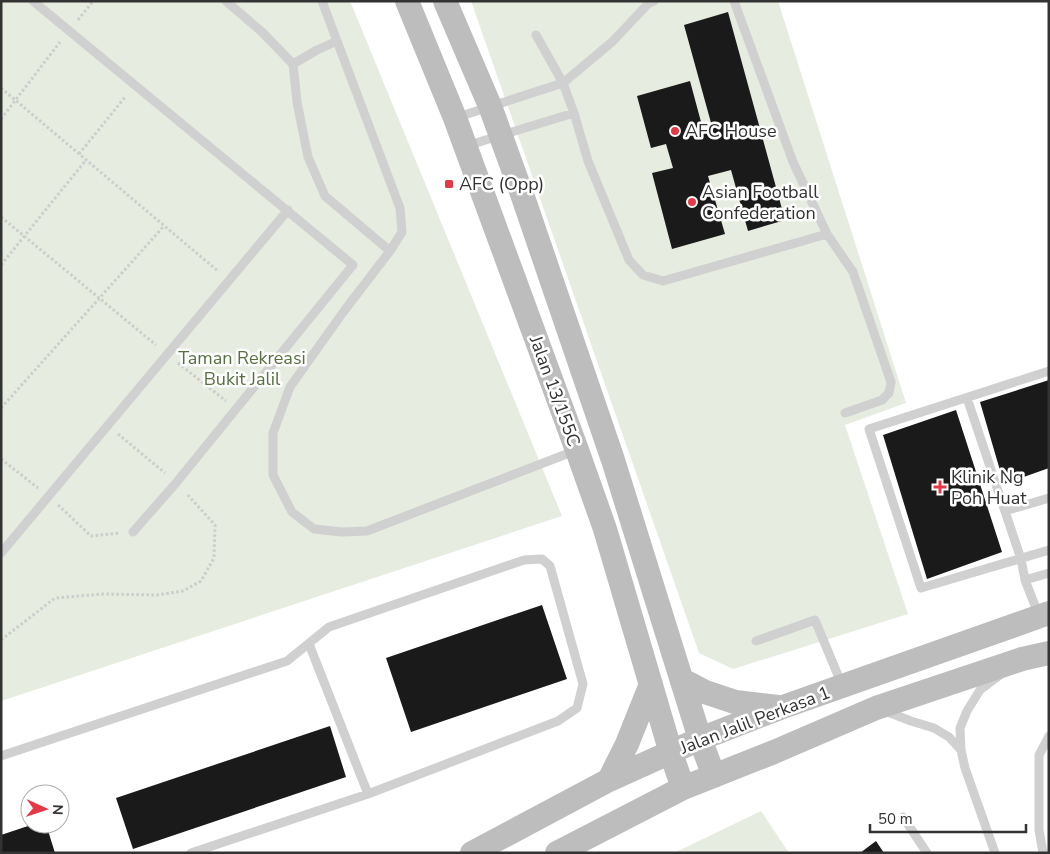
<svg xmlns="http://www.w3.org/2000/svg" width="1050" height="854" font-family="'Nunito Sans',sans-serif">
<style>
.green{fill:#e6ecdf}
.building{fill:#1a1a1a}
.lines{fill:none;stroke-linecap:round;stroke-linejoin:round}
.path{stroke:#cdcdcd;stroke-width:3;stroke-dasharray:2.5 2.5;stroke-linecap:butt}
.lane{stroke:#d0d0d0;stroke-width:9}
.secondary{stroke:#bdbdbd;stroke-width:24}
.poi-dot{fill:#e63946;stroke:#fff;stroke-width:2}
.labels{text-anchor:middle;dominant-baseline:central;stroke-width:5;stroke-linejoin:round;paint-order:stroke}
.poi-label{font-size:18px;fill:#333;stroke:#fff;text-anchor:start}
.park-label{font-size:18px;fill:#56703f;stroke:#fff}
.street-label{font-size:18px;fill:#333;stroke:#fff}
</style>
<rect width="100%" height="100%" fill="#fff"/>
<path class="green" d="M1 1H350L562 516 1 701Z
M471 1H778L906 403 845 425 908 614 733 669 699 653Z
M761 811 789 853H674Z"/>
<path class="building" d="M728 12 785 220 748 231 731 170 708 176 725 234 672 249 652 173 673 168 666 144 651 148 637 96 690 81 704 133 713 130 684 25Z
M1049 380V468L1004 484 980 402Z
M956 410 1002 552 927 579 883 435Z
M542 605 567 679 411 732 386 658Z
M330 726 346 777 133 849 116 798Z
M34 824H46L55 853H1V835Z
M876 841 884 853H860Z"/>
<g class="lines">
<path class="path" d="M78 20 93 1
M1 88 219 272
M1 119 60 42
M79 154 126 96
M1 217 156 345
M1 265 86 160
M178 363 226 401
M1 408 164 226
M118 434 165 473
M1 459 38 488
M58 505 91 536 120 533
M1 640 55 598 103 594 157 595 183 591 201 581 214 558 215 525 186 493"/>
<path class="lane" d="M33 1 353 265 176 483 133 532
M226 1 262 32 293 64 297 102 308 157 325 196 390 251 402 232 400 208 337 41 317 50 293 64
M322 1 337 41
M734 1 793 162 827 234 853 272 891 382 889 393 882 400 845 413
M536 35 563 83 574 113 588 161 629 260 643 275 663 281 827 234
M455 118 563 83 612 42 649 3 654 1
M466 146 574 113
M390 251 344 311 290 387 273 433V475L292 512 314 529 342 532 367 531 577 450
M1049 371 869 429 921 588 1049 550
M967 398 1021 559 1025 580 1039 616
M1005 511 1049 498
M1 553 288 210
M1025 580 1049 573
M756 641 815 620 842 685
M309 644 368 794
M885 711 911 721 934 728 949 737 961 750
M1 756 287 661 329 627 524 560 542 559 550 566 583 684 577 708 558 721 368 794 191 853
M903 817 927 853
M995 853 965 768 961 750 960 728 967 711 980 690 1000 675
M1043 853 1039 830V755L1049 736"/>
<path class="secondary" d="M407 1 455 118 577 450 605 529 671 753 683 788
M445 1 490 106 523 197 613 460 700 739 714 776
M682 680 705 692 735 702 778 707
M609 780 627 744 651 684
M472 853 609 780 700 739 780 708 1049 613
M557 853 683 788 774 752 876 708 1022 659 1049 653"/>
</g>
<g class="poi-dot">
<circle cx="675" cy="131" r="5"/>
<rect x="444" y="179" width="10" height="10" rx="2.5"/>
<circle cx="692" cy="202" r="5"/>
<path d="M937.5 479.5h5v5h5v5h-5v5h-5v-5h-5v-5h5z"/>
</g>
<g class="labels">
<g class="poi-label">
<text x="685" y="131">AFC House</text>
<text x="459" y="184">AFC (Opp)</text>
<text x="702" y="192">Asian Football<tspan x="702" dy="21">Confederation</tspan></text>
<text x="951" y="477">Klinik Ng<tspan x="951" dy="21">Poh Huat</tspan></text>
</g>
<g class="park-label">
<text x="242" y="358">Taman Rekreasi<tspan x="242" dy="21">Bukit Jalil</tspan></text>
</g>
<g class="street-label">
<text transform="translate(555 391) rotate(70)">Jalan 13/155C</text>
<text transform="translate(755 720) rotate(-21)">Jalan Jalil Perkasa 1</text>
</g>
</g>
<rect width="1050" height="854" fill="none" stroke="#333333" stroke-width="5"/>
<g transform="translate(45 809) rotate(93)"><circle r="24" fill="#ffffff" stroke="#adadad"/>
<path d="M0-4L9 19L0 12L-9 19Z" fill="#e63946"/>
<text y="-8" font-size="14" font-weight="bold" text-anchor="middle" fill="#333333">N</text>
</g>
<path d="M870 824v8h156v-8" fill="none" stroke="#333333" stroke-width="2.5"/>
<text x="878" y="824" font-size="15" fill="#333333" stroke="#ffffff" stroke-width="4" paint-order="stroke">50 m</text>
</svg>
